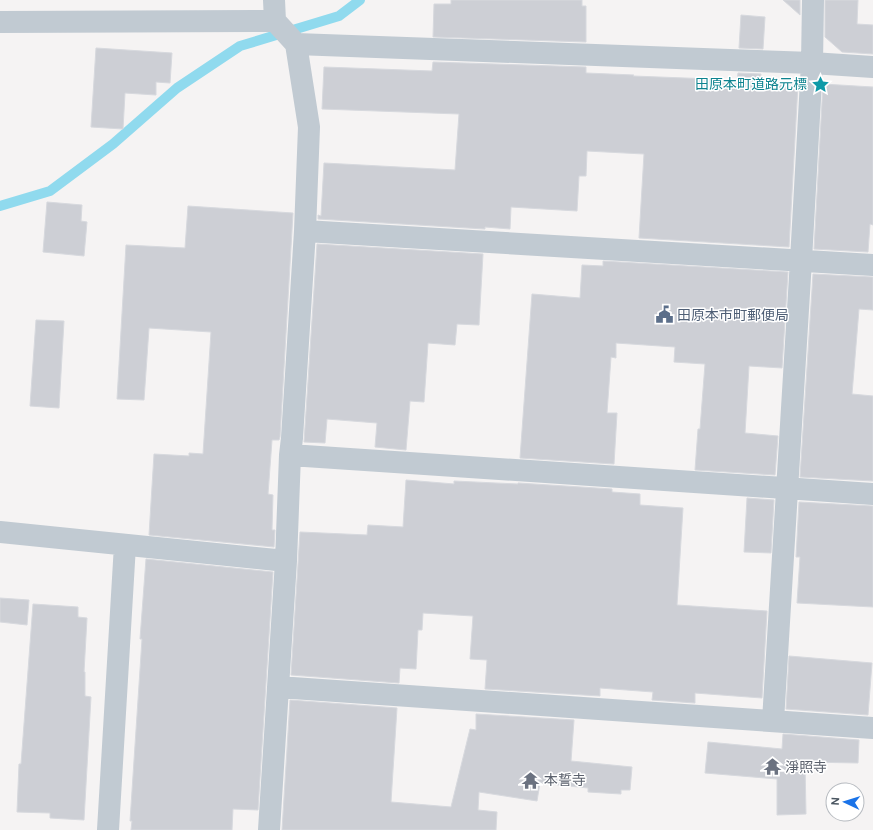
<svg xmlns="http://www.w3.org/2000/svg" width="873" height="830" font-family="'DM Sans','Noto Sans JP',sans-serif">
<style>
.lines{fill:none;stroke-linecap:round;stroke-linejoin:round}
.stream{stroke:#90daee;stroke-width:10}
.building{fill:#cdcfd5;stroke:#d7d9de}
.minor{stroke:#c1cad2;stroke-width:22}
.labels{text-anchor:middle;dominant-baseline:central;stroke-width:3;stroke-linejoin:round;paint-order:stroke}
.culture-label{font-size:14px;fill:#0d838f;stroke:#fff;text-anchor:end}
.service-label{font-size:14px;fill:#4e5e75;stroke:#fff;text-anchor:start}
.worship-label{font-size:14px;fill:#5b616d;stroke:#fff;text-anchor:start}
</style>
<rect width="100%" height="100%" fill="#f5f3f3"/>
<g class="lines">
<path class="stream" d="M0 206 50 191 113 144 177 88 240 46 339 16 360 0"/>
</g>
<path class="building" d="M451 0H582V6H586V42L433 37 434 4H451Z
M783 0H800V15Z
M825 0H858L857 24 873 25V54L842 52 825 37Z
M741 15 765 17 763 49 739 48Z
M96 48 172 53 170 83 156 82V95L125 93 123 129 91 127Z
M433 62 586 67V73L634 75 633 76 737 80 738 73 761 74 760 83 798 84 789 247 639 238 644 154 587 151 586 176H579L577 211 511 207 510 229 485 227V229L318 219V215L321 216 324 163 455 170 459 114 322 109 324 67 432 71Z
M823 84 873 87V225L870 224 868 252 814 249Z
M47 202 82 205 81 221 87 222 84 256 43 252Z
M188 206 293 213 280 437 279 440H272L268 494 273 495 272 530H275L274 547 149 535 154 454 189 456V453L203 454 211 332 149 328 144 400 117 399 126 245 185 248Z
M317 244 483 254 479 325 457 324 455 345 428 343 424 402 410 401 406 450 375 447 377 423 327 419 325 443 304 442Z
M603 261 788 272 782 368 749 366 745 433 778 436 775 475 695 470 698 429H700L705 364 674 362 675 347 616 343V358L611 357 607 413H617L614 464 520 458 532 294 580 298 582 265 603 266Z
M813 274 873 277V310L859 309 852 394 873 396V481L800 477Z
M36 320 64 321 59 408 30 406Z
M406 480 454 484V481L518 484V483L612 489V492L640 494V505L683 508 677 605 767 611 762 698 695 693V703L652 700 653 692 600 688V696L485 689 487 660 470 659 473 616 423 613 422 630H418L416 669 400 668 399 683 291 675 300 532 367 535 368 525 403 527Z
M747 498 774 500 771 553 744 552Z
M799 502 873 506V607L797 603 800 557H796Z
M146 559 273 572 258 810 233 809 232 830H131L132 821H130L142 639H140Z
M0 598 29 600 27 625 0 622Z
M33 604 78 607V617L87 618 84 672H85V696L91 697 84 820 50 818V813L17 812 19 764H21Z
M789 656 872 663 868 715 786 709Z
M290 700 397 708 391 802 451 807 470 729 476 730V714L574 720 571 761 632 767 630 790H621V794L588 792V788L540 783 537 801 479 792 478 810 497 812 496 830H282Z
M783 734 859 740 858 763 805 762 806 814 777 815V779L705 773 708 742 782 749Z"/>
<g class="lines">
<path class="minor" d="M0 22 275 21
M296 44 812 63 873 67
M305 231 873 265
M290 455 873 494
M0 532 286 561
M278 687 873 728
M773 721 801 260 812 63 813 0
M108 830 125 545
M269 830 286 561 290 455 292 438 305 231 309 127 296 44 275 21 274 0"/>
</g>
<defs>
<symbol id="sight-bare" viewBox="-9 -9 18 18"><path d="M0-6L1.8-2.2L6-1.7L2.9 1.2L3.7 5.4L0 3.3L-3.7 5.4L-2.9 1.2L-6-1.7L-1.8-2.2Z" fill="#0f9aa8" stroke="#fff" stroke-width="2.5" paint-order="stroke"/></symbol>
<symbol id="civic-bare" viewBox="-9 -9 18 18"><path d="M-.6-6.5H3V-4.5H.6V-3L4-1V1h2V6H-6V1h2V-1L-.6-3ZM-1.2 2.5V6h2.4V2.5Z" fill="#5c6f8a" stroke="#fff" stroke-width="2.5" paint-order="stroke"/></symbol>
<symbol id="temple-bare" viewBox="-9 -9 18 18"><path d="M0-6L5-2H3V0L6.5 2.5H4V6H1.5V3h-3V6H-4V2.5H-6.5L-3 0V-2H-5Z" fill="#6b7280" stroke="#fff" stroke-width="2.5" paint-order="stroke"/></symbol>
</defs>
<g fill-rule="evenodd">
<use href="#sight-bare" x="808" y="72" width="25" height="25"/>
<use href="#civic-bare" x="652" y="302" width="25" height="25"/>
<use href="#temple-bare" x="760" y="754" width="25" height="25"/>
<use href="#temple-bare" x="518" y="768" width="25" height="25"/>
</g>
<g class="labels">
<g class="culture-label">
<text x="807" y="84">田原本町道路元標</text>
</g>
<g class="service-label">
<text x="677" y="315">田原本市町郵便局</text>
</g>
<g class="worship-label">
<text x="785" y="767">淨照寺</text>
<text x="544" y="780">本誓寺</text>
</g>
</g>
<g transform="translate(845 802) rotate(274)"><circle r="19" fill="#ffffff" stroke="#b7bbc0"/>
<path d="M0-3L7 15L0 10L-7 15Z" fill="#1a73e8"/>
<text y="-6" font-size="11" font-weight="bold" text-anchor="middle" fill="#4a5661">N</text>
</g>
</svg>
